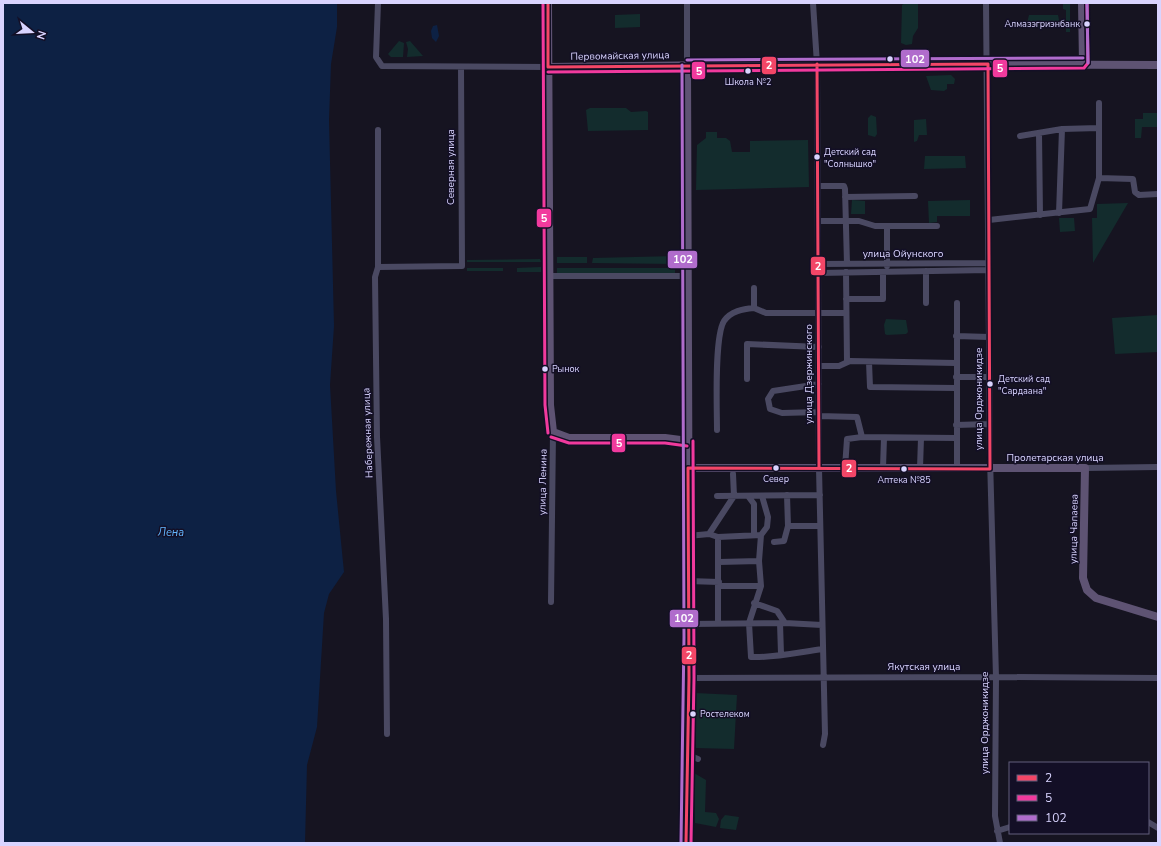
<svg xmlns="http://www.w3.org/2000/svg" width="1161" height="846" font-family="'Nunito Sans',sans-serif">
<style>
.green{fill:#132c2d}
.water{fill:#0d2144}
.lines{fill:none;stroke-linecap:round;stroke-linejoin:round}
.minor{stroke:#4a4962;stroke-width:6}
.major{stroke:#5e5373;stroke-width:8}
.bus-1-casing{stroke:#130f26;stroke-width:6}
.bus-2-casing{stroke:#130f26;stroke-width:6}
.bus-3-casing{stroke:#130f26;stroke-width:6}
.bus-1{stroke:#f34667;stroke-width:3}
.bus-2{stroke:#f13a9d;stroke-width:3}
.bus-3{stroke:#b06ccc;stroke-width:3}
.bus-dot{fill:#d9d4ff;stroke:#130f26;stroke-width:1.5}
.labels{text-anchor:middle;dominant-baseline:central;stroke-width:3;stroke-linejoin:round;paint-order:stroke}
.bus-label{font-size:9px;fill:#d9d4ff;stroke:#130f26;text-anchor:start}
.street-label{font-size:10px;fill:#d9d4ff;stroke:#130f26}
.water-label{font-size:11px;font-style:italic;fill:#62b6ff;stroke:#130f26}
.line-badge{stroke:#130f26;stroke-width:1.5}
.badge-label{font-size:11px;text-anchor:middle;font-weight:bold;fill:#fff}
</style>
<rect width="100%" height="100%" fill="#161421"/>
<path class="green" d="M905 3H918V28L913 36 912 44 906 45 901 43 902 5Z
M1063 3H1070V32H1066V10L1063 9Z
M640 14V27L615 28V15Z
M1029 15H1058L1060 25 1055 28H1030L1027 23Z
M399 41 404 43 403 57H391L388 54Z
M410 41 423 56 407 57 408 49 406 42Z
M951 75 955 79 954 84H947V89L944 91 931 90 926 76Z
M590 108H626L631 112 646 111 648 112V130L588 131 586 110Z
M1143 113H1158V127H1142L1141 138H1135V119H1143Z
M871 115 876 117 877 134 875 137 868 135V118Z
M926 119 927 135H919L917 141 914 142V120Z
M706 132H717V138H726L730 141 732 152H750V141L808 140 809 187 696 190 697 145 706 138Z
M925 156H965L966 168 924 169Z
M852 200 865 201V214H851Z
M970 200V216H937V222L929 223 928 201Z
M1128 203 1093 263 1092 218H1097V204Z
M1059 218H1074L1075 231 1060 232Z
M676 256V264L592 263 593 258Z
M557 257H587V263H557Z
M540 259 541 262H467V260Z
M541 267V272H517V268Z
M467 268H503V271H467Z
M557 268H675V275L557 274Z
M1158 315V352L1115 354 1112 318Z
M886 319 906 320 908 332 906 334 887 335 885 334 884 325Z
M695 693 737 695 734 749 696 748Z
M694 773 706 780 705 812 716 813 719 819 716 827 695 823Z
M725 815 739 817 736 830 720 828 721 820Z"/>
<path class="water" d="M3 3H337V27L331 64 329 120 334 326 330 385 336 491 344 572 329 594 324 613 317 727 307 765 305 843H3Z
M437 25 439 36 436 42 432 38 431 31 433 26Z"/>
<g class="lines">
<path class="minor" d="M378 3 376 57 382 66 548 67
M687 3V65
M813 3 817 64 819 468 825 734 823 745
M986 3 990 458 996 677 995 816 1000 843
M378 130V267L375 277 377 437 386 619 387 734
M1039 133 1040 215
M1020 136 1062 129 1099 128
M1099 178 1133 179 1135 192 1139 195 1158 194
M818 186H844L845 189 847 264
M845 197 915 196
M1059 213 1062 129
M989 220 1090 209 1099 178V103
M818 221H859L875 226H937
M818 264 989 263
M887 266V226
M378 267 462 266 461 67
M926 271V303
M846 272 847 362
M818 273 989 270
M550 276H688
M754 288V308L766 313H846
M846 299H883V272
M957 303V469
M956 336 989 337
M869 362 870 387 956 388
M819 366H839L850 361 956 363
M956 377H989
M747 379V344L819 347
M819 384 773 391 768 399 770 409 782 413 819 412
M819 416 857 417 862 437
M956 425 989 424
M717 430C717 409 714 337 724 321 731 311 743 309 754 308
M845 468 847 439 862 437 956 438
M883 468 884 438
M920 468 921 438
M1085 468 1158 467
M717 496 820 495
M748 496 754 504V535
M762 496 768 517 767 527 761 535 759 561 761 586 749 623 751 657C775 658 799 652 823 649
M788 526H820
M709 534 734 496 733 474
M688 536 709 534 718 537 761 535
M718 537V622
M774 542 784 541 788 526 787 495
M719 562 759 561
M688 581 719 582
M719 586H761
M551 602 553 432
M754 603 777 611 785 623
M780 623 781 654
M689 624 785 623 822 625
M689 678 996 677 1158 678
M688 755 698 759
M1148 822 1158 828
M997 831 1010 827"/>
<path class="major" d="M548 3 550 405 553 432 569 438H665L688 441
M1082 3 1083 63
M548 67 817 64 1158 65
M688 468H1085L1083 578 1087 590 1096 598 1158 617
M686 843 689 637 687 65"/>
<defs>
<path id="bus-1" d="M548 3V67
M817 64 819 468
M548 67 988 64 990 469 688 468
M686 843 689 678 688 468"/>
<path id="bus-2" d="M543 3 545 405 548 433
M548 72 1084 68 1088 63 1087 3
M551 437 569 443H665L687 446
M691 843 694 678 693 441"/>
<path id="bus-3" d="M1087 3 1088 63
M687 60 1083 58
M681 843 684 637 682 65"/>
</defs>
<use href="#bus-1" class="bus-1-casing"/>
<use href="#bus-2" class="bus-2-casing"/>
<use href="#bus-3" class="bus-3-casing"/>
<use href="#bus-1" class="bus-1"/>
<use href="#bus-2" class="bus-2"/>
<use href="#bus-3" class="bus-3"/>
</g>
<g class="bus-dot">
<circle cx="1087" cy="24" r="3.5"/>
<circle cx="890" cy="59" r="3.5"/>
<circle cx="748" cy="71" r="3.5"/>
<circle cx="817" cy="157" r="3.5"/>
<circle cx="545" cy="369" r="3.5"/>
<circle cx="990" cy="384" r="3.5"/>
<circle cx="776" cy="468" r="3.5"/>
<circle cx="904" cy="469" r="3.5"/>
<circle cx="693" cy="714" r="3.5"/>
</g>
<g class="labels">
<g class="bus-label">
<text x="1080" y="24" text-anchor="end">Алмазэгриэнбанк</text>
<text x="748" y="82" text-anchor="middle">Школа №2</text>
<text x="824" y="152">Детский сад<tspan x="824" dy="12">"Солнышко"</tspan></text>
<text x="552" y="369">Рынок</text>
<text x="998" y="379">Детский сад<tspan x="998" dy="12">"Сардаана"</tspan></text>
<text x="776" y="479" text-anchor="middle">Север</text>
<text x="904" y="480" text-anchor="middle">Аптека №85</text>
<text x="700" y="714">Ростелеком</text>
</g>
<g class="street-label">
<text transform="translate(620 56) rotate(-1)">Первомайская улица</text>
<text transform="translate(451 167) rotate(-90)">Северная улица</text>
<text x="903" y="254">улица Ойунского</text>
<text transform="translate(809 374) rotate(-90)">улица Дзержинского</text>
<text transform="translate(979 399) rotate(-90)">улица Орджоникидзе</text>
<text transform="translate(368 433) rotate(-92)">Набережная улица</text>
<text x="1055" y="458">Пролетарская улица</text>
<text transform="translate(543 482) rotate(-89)">улица Ленина</text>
<text transform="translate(1074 529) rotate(-89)">улица Чапаева</text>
<text x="924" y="667">Якутская улица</text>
<text transform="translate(985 723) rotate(-90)">улица Орджоникидзе</text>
</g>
<g class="water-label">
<text x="171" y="532">Лена</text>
</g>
</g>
<g class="line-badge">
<rect x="900" y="49" width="30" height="19" rx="4" fill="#b06ccc"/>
<rect x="761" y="56" width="16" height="19" rx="4" fill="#f34667"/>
<rect x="992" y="59" width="16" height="19" rx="4" fill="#f13a9d"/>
<rect x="691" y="61" width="15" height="19" rx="4" fill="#f13a9d"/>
<rect x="536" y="208" width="16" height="20" rx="4" fill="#f13a9d"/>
<rect x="667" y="250" width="31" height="19" rx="4" fill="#b06ccc"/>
<rect x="810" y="256" width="16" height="20" rx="4" fill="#f34667"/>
<rect x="611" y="433" width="15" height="20" rx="4" fill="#f13a9d"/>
<rect x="841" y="459" width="16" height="19" rx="4" fill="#f34667"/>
<rect x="669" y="609" width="30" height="19" rx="4" fill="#b06ccc"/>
<rect x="681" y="646" width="16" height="19" rx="4" fill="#f34667"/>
</g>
<g class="badge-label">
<text x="915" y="63">102</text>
<text x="769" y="69">2</text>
<text x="1000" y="72">5</text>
<text x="699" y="75">5</text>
<text x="544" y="222">5</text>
<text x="683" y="263">102</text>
<text x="818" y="270">2</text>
<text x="619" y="447">5</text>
<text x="849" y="472">2</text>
<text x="684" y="622">102</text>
<text x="689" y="659">2</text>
</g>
<rect width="1161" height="846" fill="none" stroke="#d9d4ff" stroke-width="8"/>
<rect x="1009" y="762" width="140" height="72" fill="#130f26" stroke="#625e7d"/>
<rect x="1017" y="775" width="20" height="6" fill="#f34667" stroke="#625e7d"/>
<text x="1045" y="782" font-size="12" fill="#d9d4ff">2</text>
<rect x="1017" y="795" width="20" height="6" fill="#f13a9d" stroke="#625e7d"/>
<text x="1045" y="802" font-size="12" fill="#d9d4ff">5</text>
<rect x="1017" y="815" width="20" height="6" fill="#b06ccc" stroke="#625e7d"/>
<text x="1045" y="822" font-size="12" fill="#d9d4ff">102</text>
<g transform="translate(32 32) rotate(108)" stroke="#130f26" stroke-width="3" paint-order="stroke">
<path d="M0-3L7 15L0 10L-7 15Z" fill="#d9d4ff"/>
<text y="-6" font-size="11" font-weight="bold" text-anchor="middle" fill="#d9d4ff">N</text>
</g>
</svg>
